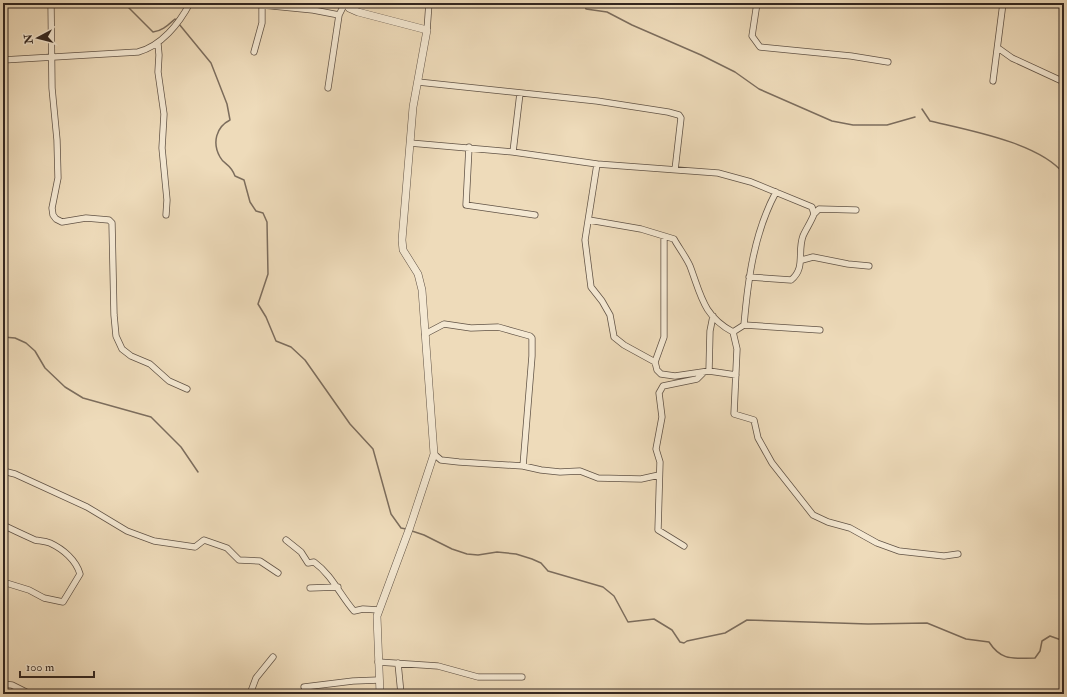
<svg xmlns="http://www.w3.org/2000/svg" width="1067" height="697" font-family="'IM FELL Double Pica',serif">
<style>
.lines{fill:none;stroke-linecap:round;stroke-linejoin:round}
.stream{stroke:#7c6d5d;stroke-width:1.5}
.minor-casing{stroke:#615346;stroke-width:7}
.tertiary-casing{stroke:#615346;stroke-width:8}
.minor{stroke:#f4e8d2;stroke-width:5.5}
.tertiary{stroke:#f4e8d2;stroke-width:7}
</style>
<rect width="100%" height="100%" fill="#eedbba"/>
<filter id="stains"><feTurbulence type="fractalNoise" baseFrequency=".005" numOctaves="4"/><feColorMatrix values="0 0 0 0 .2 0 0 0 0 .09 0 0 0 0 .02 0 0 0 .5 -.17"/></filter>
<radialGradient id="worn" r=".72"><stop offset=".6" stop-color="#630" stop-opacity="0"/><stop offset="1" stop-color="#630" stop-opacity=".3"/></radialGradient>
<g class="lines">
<path class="stream" d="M124 3 153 32C162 31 168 25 175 19L177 21
M584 3 586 9 607 12 632 25 701 55 735 72 759 89 832 121 853 125H887L915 117
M179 24 211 63 227 104 230 120C216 127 212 143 220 157 224 165 230 163 235 176L244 180 250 202 256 211 263 213 267 222 268 274 258 304 266 317 276 341 291 347 305 360 350 424 373 449 391 514 401 528 406 529
M922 109 930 121C968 130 1040 143 1064 174
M3 337 15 338 26 343 35 351 45 368 65 387 83 398 151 417 181 447 198 472
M412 531 424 535 452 549 467 554 478 555 497 552 516 554 532 559 541 563 548 571 603 587 614 596 628 622 654 619 672 630 680 642 684 643 687 641 725 633 747 620 868 624 927 623 966 639 989 642C1002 662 1014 658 1035 658L1040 651 1042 641 1050 636 1064 641"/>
<defs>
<path id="minor" d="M51 3 52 88 57 140 58 178 52 208 53 215 56 219 62 222 86 218 109 220 112 223 114 315 116 336 122 349 131 356 150 364 169 381 187 389
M757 3 752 36 760 47 851 56 888 62
M262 5 313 10 339 15
M427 30 429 3
M158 44 159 55 158 72 164 114 162 148 167 200 166 215
M998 48 1012 58 1064 82
M254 52 262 23V3
M3 60 138 52C161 46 179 24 190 3
M993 81 1003 3
M418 82 597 101 668 112 679 115 681 118 675 170
M328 88 339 15 345 3
M410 143 513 152 597 164 718 173 751 182 812 207 814 214C811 222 806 229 803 236 797 252 806 268 791 280L749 277
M469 147 466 205 535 215
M513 152 520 93
M597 164 585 240 591 287 602 301 610 315 614 337 624 345 655 362
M814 214 819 209 856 210
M589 220 641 229 674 239C679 248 686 257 690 266 701 295 703 316 733 332L737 349 734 414 754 420 758 438 772 463 813 515 828 522 850 528 877 543 899 551 944 556 958 554
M664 236V337L655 362 657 370 661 374 675 376 709 371 736 375
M802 260 813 257 848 264 869 266
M744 325C748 279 754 233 776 192
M733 332 744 325 820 330
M425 334 444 324 471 328 498 327 530 336 532 338V356L523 466
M709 371 710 331 713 316
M434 454 441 460 459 462 523 466 541 470 560 472 580 471 598 478 641 479 659 475
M3 471 15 474 87 507 127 531 154 541 195 547 204 540 227 548 239 560 260 561 278 573
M3 525C13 530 24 535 35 540 40 541 45 541 50 543 63 549 76 560 80 574L63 602 44 598 29 590 3 582
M286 540 301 552 308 563 314 562C332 575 340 595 354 611L363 609 379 610
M684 546 658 530 660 462 656 449 662 417 659 393 663 386 697 379 704 372
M310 588 338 587
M378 662 438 666 478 677H522
M398 663 401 694
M3 684 12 685 30 694
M304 687 353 681 379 680
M250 694 256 678 273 657"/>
<path id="tertiary" d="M346 3 349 8 358 12 427 30 413 107 402 240 403 250 418 274 422 290 434 454 410 527 377 616 380 694"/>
</defs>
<use href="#minor" class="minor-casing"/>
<use href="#tertiary" class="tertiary-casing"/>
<use href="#minor" class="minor"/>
<use href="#tertiary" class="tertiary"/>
</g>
<rect width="1067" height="697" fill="none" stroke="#eedbba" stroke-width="16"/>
<rect x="4" y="4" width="1059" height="689" fill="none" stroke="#322620" stroke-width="2"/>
<rect x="8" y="8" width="1051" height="681" fill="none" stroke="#322620"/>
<g transform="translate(38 38) rotate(263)" stroke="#f4e8d2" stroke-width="3" paint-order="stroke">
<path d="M0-3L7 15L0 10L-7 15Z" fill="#322620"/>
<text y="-6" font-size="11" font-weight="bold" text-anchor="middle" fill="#322620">N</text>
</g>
<path d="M20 671v6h74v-6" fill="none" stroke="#322620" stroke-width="2"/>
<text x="26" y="671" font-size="12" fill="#322620" stroke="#f4e8d2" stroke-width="3" paint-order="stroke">100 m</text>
<rect width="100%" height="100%" filter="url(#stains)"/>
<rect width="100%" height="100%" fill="url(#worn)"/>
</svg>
